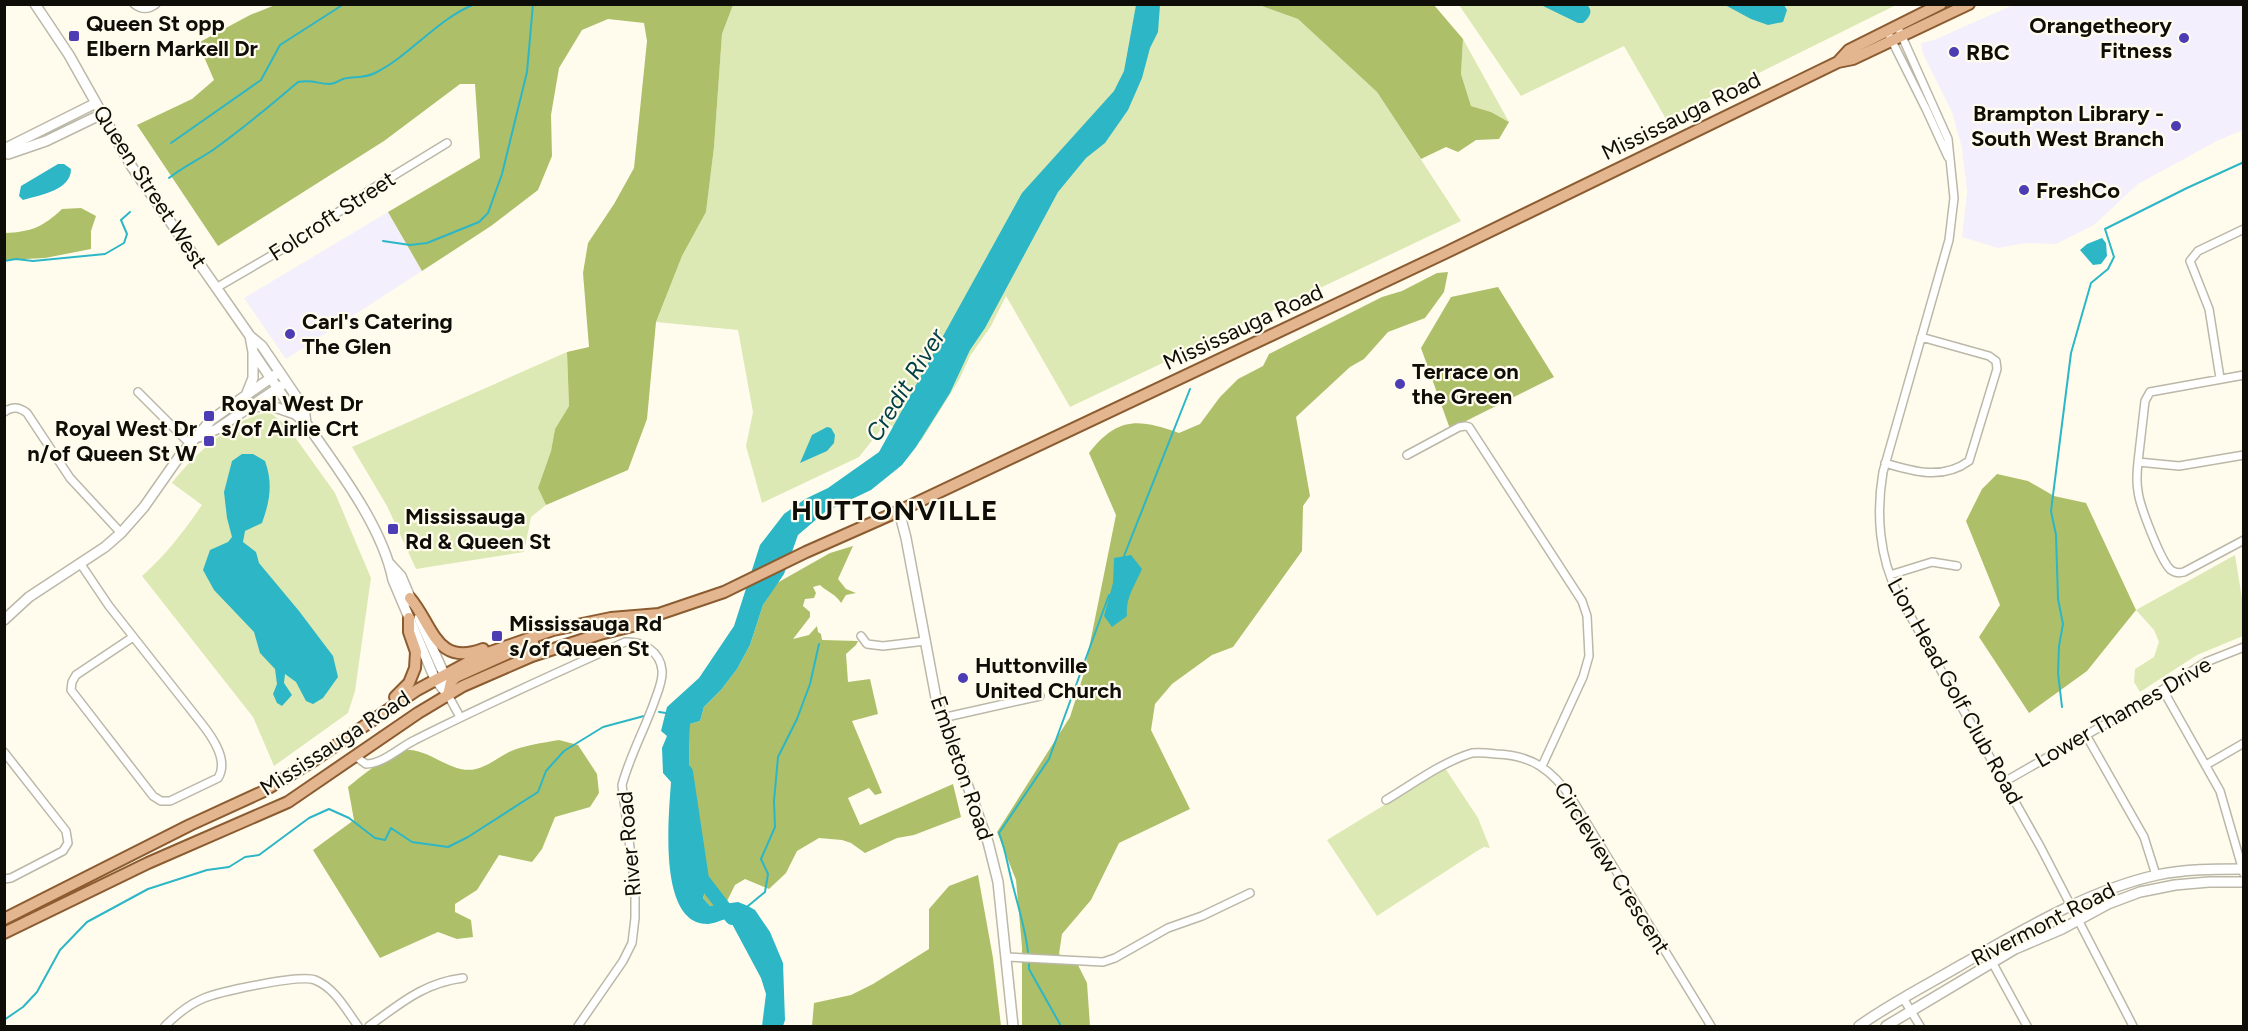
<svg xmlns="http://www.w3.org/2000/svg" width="2248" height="1031" font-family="Figtree,sans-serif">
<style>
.commercial{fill:#f3effc}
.green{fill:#dde9b4}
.forest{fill:#aebf69}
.water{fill:#2cb6c6}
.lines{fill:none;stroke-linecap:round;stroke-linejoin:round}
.stream{stroke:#2cb6c6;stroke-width:2}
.river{stroke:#2cb6c6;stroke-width:14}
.street-casing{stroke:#bbb8a8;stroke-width:10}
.secondary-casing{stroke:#bbb8a8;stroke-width:12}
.primary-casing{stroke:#8c5b30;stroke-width:14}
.street{stroke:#fff;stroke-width:7}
.secondary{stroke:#fff;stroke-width:9}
.primary{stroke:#e3b690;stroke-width:10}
.poi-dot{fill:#4c3db4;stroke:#fffcee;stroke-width:2}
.labels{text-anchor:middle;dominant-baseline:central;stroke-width:4.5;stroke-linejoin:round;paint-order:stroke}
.poi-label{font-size:22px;font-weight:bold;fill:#0f0d08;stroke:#fffcee;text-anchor:start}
.street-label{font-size:22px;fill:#0f0d08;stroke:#fffcee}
.water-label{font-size:24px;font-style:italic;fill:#034148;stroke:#fffcee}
.district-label{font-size:28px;font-weight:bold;letter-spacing:1.5px;fill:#0f0d08;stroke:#fffcee}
</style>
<rect width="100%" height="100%" fill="#fffcee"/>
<path class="commercial" d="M2013 5H2243V130L2217 141 2138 184 2094 225 2056 244 2025 243 1998 248 1962 237 1967 192 1962 148 1952 112 1923 54 1921 43 1934 40Z
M388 212 422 271 286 359 244 298Z"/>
<path class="green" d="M733 5H1259L1298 19 1377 92 1461 221 1070 407 1006 296 991 326 970 356 959 380 921 441 886 423 859 457 762 503 746 446 753 412 738 330 656 322 682 256 706 212 714 147 722 34Z
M1459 5H1896L1666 119 1624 46 1521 96Z
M1463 39 1509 122 1491 112 1471 106 1461 74Z
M567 352 569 406 555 429 551 451 538 488 546 505 531 517 524 552 416 569 387 506 352 447Z
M265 413 272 414 287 426 335 493 371 578 355 691 348 713 274 766 253 717 142 576C166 555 184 531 202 505L172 483C192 457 232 419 265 413Z
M2235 555 2243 605V636L2197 655 2140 692 2134 682 2135 669 2154 657 2159 642 2154 630 2136 610Z
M1445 768 1478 818 1490 848 1484 847 1477 851 1377 916 1327 840Z"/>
<path class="forest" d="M275 5H733L722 34 714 147 706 212 682 256 656 322 647 419 628 470 546 505 538 488 551 451 555 429 569 406 567 352 589 347 583 273 588 243 614 204 634 168 647 41 644 23 608 19 582 30 559 68 551 115 552 156 538 190 491 226 422 271 388 212 480 158 475 84H460L384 141 218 246 137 125 192 99 214 80 198 43 250 15Z
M1259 5H1434L1463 39 1461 74 1471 106 1491 112 1509 122 1499 139 1476 140 1458 152 1446 147 1421 159 1377 92 1298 19Z
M81 208 96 216 91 231V249L45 258 5 260V233C31 232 43 227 62 209Z
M1448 272 1444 292 1425 318 1388 332 1364 359 1350 367 1296 417 1310 496 1303 506 1302 551 1233 647 1212 655 1172 684 1155 704 1151 730 1190 809 1119 843 1091 900 1062 934 1059 954 1078 965 1087 983 1090 1026H1022V947L1016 880 997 832 1070 717 1084 673 1116 515 1089 453C1118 416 1139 419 1179 433L1200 424 1220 397 1238 379 1263 366 1269 354 1382 297 1402 291 1437 273Z
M1498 287 1554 377 1450 429 1421 348 1451 297Z
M1997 474 2028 481 2054 496 2086 503 2136 610 2087 671 2029 713 1979 637 2000 605 1966 521 1982 489Z
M853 546 838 579 846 589 856 593 846 595 841 603C837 595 826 591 820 585L813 587 816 593 814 598 805 599 803 606 810 612V617L793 639 809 635 817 626 818 632 821 634 822 640 858 641 856 645 846 654 848 682 870 679 878 714 852 721 882 793 875 795 869 788 848 798 860 825 953 784 961 817 914 835 897 838 865 853 851 843 842 840 819 838 797 851 786 873 769 889 745 879 735 885 725 905 710 906 703 898 705 892 700 871 699 832 688 809 690 724 700 721 704 707 721 690 737 669 750 645 763 605 777 583 830 553Z
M559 740 578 745 597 774 599 793 590 807 555 817 542 849 532 862 499 855 477 890 455 904V912L471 920 473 937 457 939 438 932 380 958 313 850 354 820 348 787C359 778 392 751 406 750 430 748 451 775 476 769 488 766 499 757 509 752 525 745 542 743 559 740Z
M978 875 993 958 1001 1026H812L814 1003 851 995 873 984 929 949V909L949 886Z"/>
<path class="water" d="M1136 5H1160L1158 32 1150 48 1142 78 1128 110 1105 143 1086 158 1058 192 985 328 970 350 950 393 916 447 902 465 871 490 825 512 798 535 784 574 763 605 750 645 737 669 721 690 704 707 700 721 690 724 688 809 699 832 700 871 705 892 703 898 710 906 738 902 748 906 755 910 770 932 783 963 785 1020 783 1026H762L766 994 761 978 731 922 726 919C721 920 713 924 708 924 657 925 669 814 671 782L663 773 662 748 667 736 661 731 667 707 699 678 734 626 760 545 784 514 805 499 828 488 879 452 1022 193 1114 91 1124 71Z
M1541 5H1587C1594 11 1589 18 1583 23H1578Z
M1725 5H1784L1787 10 1783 22 1768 25 1751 19Z
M58 164H64L71 169C71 190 41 195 23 200L19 196 21 186Z
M2102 238 2106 243 2107 256 2101 264 2093 265 2080 250 2087 244Z
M827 427 831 428 835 435 834 443 827 451 800 463 812 435Z
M242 454H253L265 461C273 483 270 501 262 523L245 531 243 542 256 552 259 563 299 611 333 656 338 677 323 698 313 704 306 701 296 682 285 674 284 683 292 695 282 706 277 703 273 694 277 684 275 669 260 653 254 632 214 590 203 570 210 550 228 542 232 537 227 518 224 492 232 461Z
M1131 555 1142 569C1135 585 1125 599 1127 616L1112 627 1104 616 1113 583 1114 558Z"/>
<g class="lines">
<path class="stream" d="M171 143 261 80 280 45 344 4
M169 178C183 167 198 160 213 150 242 129 270 106 298 82 314 79 316 84 330 84 335 84 338 81 343 79 353 76 363 79 375 73 411 55 437 19 475 4
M383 241 410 245 427 243 479 222 488 213 502 174 527 72 533 4
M4 261 16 259 33 261 105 254 124 243 127 234 121 220 130 212
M1124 556 1190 389
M2062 707 2058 673 2059 646 2063 624 2058 599 2056 535 2051 511 2071 353 2091 283 2108 269 2114 257 2105 229 2187 188 2244 162
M659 712 666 713
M748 906 765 892 768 874 761 859 775 827 774 801 778 757 797 719 810 684 819 644
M1028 952C1025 926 1017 903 1011 878 1007 862 1005 848 999 833L1049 759 1109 595
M1029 964V969L1061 1026
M4 1020 23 1007 37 992 60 950 87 922 148 889 207 870 229 867 245 857 259 855 309 818 329 809 349 818 375 838 385 840 391 828 412 842 448 847 468 837 538 792 546 771 564 751 603 727 644 716"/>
<path class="river" d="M686 772 702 879 732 918"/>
<defs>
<path id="street" d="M134 4C142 10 148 10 156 4
M1900 32 1948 139 1954 198 1949 240 1883 472C1876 513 1879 557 1898 594L2041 848 2133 1026
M1890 37 1926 109 1948 157
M216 288 293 243 375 187 447 143
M2244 375 2150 392 2145 401 2138 462 2179 466 2244 455
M2220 378 2209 309 2190 261 2198 251 2244 229
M138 392 190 444
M4 412C13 406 19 407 27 413L70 478 121 533
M1407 455 1459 427 1465 426 1469 427 1582 601 1587 616 1589 656 1583 677 1542 766
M2138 462C2137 471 2136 481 2138 491 2139 504 2161 562 2171 570 2175 573 2180 573 2184 572L2244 540
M1885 463C1914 472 1943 480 1969 461L1997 369 1996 361 1989 356 1921 337
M80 563 109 606 202 724C213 738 229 761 218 778L170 801H161L153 796 71 690 72 682 76 675 133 637
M1890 575 1932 562 1957 566
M861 636 867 644 883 646 925 641
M2163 690 2220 791 2244 874
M448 695 460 717
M942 718 1040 696
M2086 735 2144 837 2156 875
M4 752 66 831 68 843 63 851 11 878 4 879
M355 756 366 764C383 764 400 747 415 740 484 705 554 674 625 642 642 641 660 651 662 670 663 679 659 689 656 697 646 727 630 755 622 785L635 887V918L632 943 623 961 578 1026
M2206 765 2244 743
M2004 782 2137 706 2206 662 2244 647
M1386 800C1413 784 1442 762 1472 753 1479 752 1488 753 1496 754 1532 755 1552 770 1572 799L1711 1026
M1007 957 1103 962 1115 958 1168 928 1202 916 1250 893
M1992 962 2027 1026
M1903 998 1920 1026
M165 1026C175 1016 188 1005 202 999 218 992 300 974 315 980 335 988 346 1010 358 1026
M369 1026C400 1004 423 983 463 978"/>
<path id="secondary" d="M35 4 69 55 132 167 250 336 262 346 304 408 306 423
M4 149 96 103
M4 153 8 154 46 141 102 114
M250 336 253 352 295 414 306 423C337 468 382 525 393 580L435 679 448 695
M247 393 253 378V352
M253 407 269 405 295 414
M199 437 217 429 281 386
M899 511 906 538 936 698 988 842 998 882 1013 1026
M389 563 401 576 412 602
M419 618 444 674 448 694
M4 620 29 597 105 547 121 533 144 507 179 457 211 420 275 375
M1859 1026C1891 1003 1927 985 1961 965 2021 931 2089 890 2157 875 2185 869 2214 869 2244 869
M1886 1026 2015 949 2062 929 2108 904 2140 892 2175 885 2209 882H2244"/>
<path id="primary" d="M1838 62 1849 50 1941 4
M410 598C433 625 436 667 483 649
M448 695 451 682 456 677 533 642
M395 697 409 683 415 668 416 652 409 632V618
M4 919 190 825 262 792 313 761 417 690 482 655 553 630 611 618 659 614 724 592 806 552 899 511 1445 253 1838 62 1853 59 1969 4
M4 933 148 863 288 802 418 713 463 686 532 656 600 634 645 623 659 614"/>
</defs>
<use href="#street" class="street-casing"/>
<use href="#secondary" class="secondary-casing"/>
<use href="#primary" class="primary-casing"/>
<use href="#street" class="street"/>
<use href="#secondary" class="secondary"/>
<use href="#primary" class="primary"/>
</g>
<g class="poi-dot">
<rect x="68" y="30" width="12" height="12" rx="3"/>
<circle cx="2184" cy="38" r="6"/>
<circle cx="1954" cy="52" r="6"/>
<circle cx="2176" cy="126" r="6"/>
<circle cx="2024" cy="190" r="6"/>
<circle cx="290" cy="334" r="6"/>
<circle cx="1400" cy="384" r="6"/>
<rect x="203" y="410" width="12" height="12" rx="3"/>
<rect x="203" y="435" width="12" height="12" rx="3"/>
<rect x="387" y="523" width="12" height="12" rx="3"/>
<rect x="491" y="630" width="12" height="12" rx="3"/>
<circle cx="963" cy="678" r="6"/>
</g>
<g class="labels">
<g class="poi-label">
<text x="86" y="23">Queen St opp<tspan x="86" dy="25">Elbern Markell Dr</tspan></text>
<text x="2172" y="25" text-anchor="end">Orangetheory<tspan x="2172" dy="25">Fitness</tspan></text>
<text x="1966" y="52">RBC</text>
<text x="2164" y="113" text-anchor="end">Brampton Library -<tspan x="2164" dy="25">South West Branch</tspan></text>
<text x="2036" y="190">FreshCo</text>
<text x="302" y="321">Carl's Catering<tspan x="302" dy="25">The Glen</tspan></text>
<text x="1412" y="371">Terrace on<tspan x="1412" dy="25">the Green</tspan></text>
<text x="221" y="403">Royal West Dr<tspan x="221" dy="25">s/of Airlie Crt</tspan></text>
<text x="197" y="428" text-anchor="end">Royal West Dr<tspan x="197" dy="25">n/of Queen St W</tspan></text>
<text x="405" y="516">Mississauga<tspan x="405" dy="25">Rd &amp; Queen St</tspan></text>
<text x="509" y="623">Mississauga Rd<tspan x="509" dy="25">s/of Queen St</tspan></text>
<text x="975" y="665">Huttonville<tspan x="975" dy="25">United Church</tspan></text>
</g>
<g class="street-label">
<text transform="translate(1681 116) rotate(-26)">Mississauga Road</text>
<text transform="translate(150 187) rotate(57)">Queen Street West</text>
<text transform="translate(332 216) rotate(-33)">Folcroft Street</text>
<text transform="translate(1243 327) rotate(-25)">Mississauga Road</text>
<text transform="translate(1955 691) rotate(61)">Lion Head Golf Club Road</text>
<text transform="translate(2123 712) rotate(-30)">Lower Thames Drive</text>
<text transform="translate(335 743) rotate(-33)">Mississauga Road</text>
<text transform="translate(962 768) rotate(71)">Embleton Road</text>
<text transform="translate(629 844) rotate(-95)">River Road</text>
<text transform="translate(1612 868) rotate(58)">Circleview Crescent</text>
<text transform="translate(2043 924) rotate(-27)">Rivermont Road</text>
</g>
<g class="water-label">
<text transform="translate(905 385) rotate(-58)">Credit River</text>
</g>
<g class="district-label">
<text x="895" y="510">HUTTONVILLE</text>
</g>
</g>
<rect width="2248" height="1031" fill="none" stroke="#0f0d08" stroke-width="12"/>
</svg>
